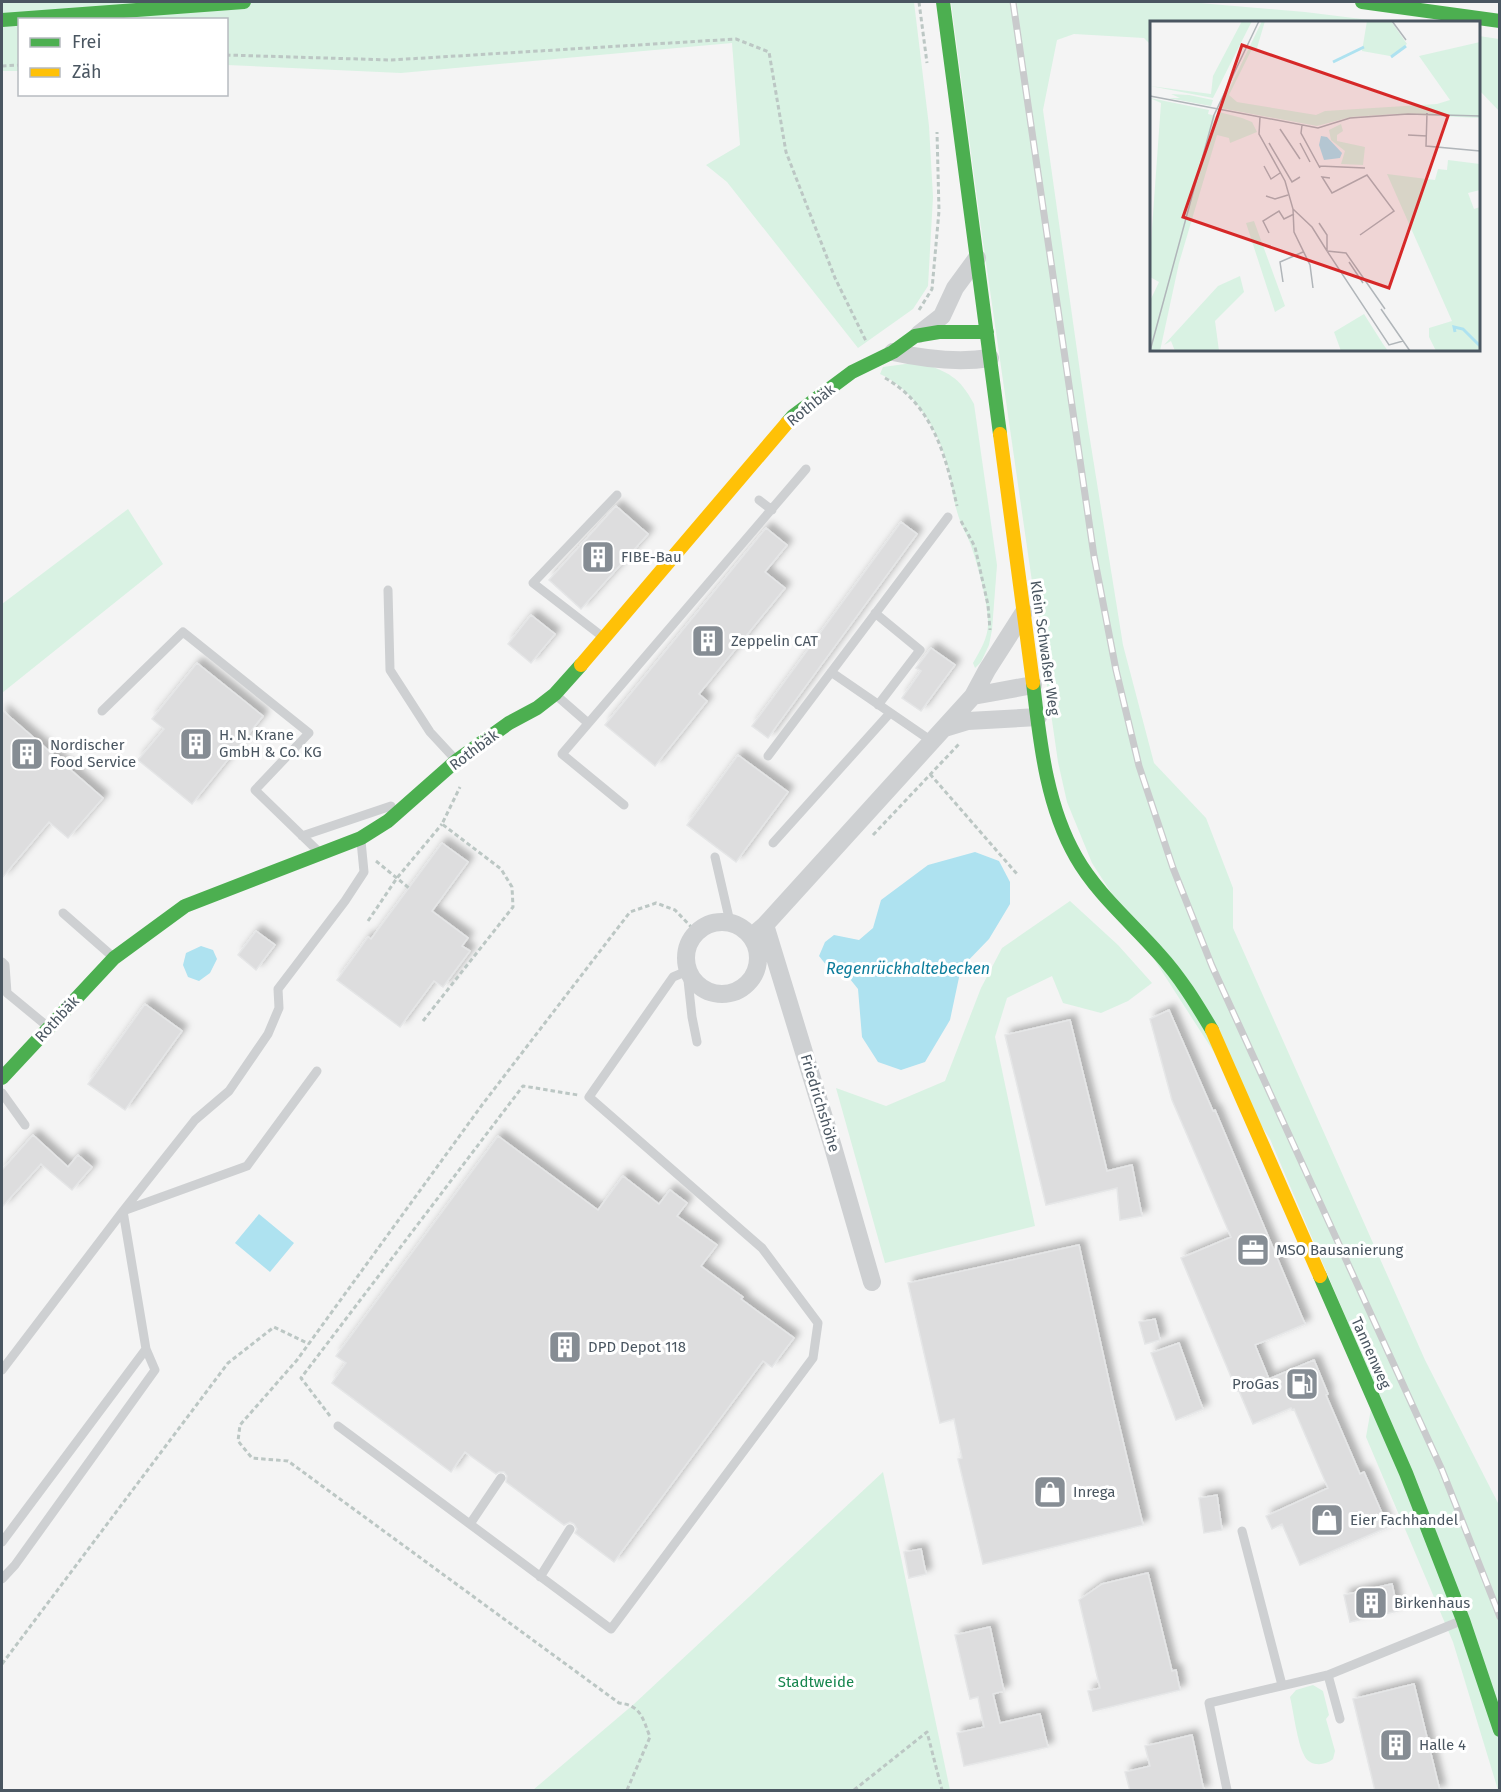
<svg xmlns="http://www.w3.org/2000/svg" width="1501" height="1792" font-family="'Fira Sans',sans-serif">
<style>
.green{fill:#d9f2e3}
.water{fill:#aee2f0}
.building{fill:#ddddde;stroke:#e5e6e7;stroke-width:1.5;filter:url(#shadow)}
.lines{fill:none;stroke-linecap:round;stroke-linejoin:round}
.path{stroke:#bcc7c4;stroke-width:3;stroke-dasharray:4.5 3;stroke-linecap:butt}
.lane{stroke:#ced0d2;stroke-width:9}
.street{stroke:#ced0d2;stroke-width:18}
.fast{stroke:#4caf50;stroke-width:14}
.slow{stroke:#ffc107;stroke-width:14}
.rail-casing{stroke:#c9cacc;stroke-width:7}
.rail{stroke:#fff;stroke-width:4.5;stroke-dasharray:14;stroke-linecap:butt}
.labels{text-anchor:middle;dominant-baseline:central;stroke-width:6;stroke-linejoin:round;paint-order:stroke}
.street-label{font-size:15px;fill:#4a5661;stroke:#fff}
.poi-label{font-size:15px;fill:#4a5661;stroke:#fff;text-anchor:start}
.park-label{font-size:15px;fill:#17864f;stroke:#fff}
.water-label{font-size:16px;font-style:italic;fill:#0c7c9b;stroke:#fff}
.inset-river{fill:none;stroke:#aee2f0;stroke-width:3}
.inset-road{fill:none;stroke:#b0b5b9;stroke-width:1.5}
.view{fill:#d62828;fill-opacity:0.15;stroke:#d62828;stroke-width:3}
.inset-edge{fill:none;stroke:#4a5661;stroke-width:3}
</style>
<defs>
<filter id="shadow"><feDropShadow dx="5.5" dy="-5.5" stdDeviation="3" flood-color="#0004"/></filter>
</defs>
<rect width="100%" height="100%" fill="#f4f4f4"/>
<path class="green" d="M2 2H914L929 126 933 197 928 286 913 309 858 348 727 182 706 165 740 145 732 43 401 73 227 65 226 20H20L19 71H2Z
M951 2H1188L1305 12 1386 22H1152L1151 45 1144 38 1074 34 1057 40 1043 110 1087 421 1123 645 1154 763 1206 818 1233 888V928L1425 1360 1499 1505V1790H1498L1453 1642 1366 1437 1375 1386 1270 1139 1092 863 1067 802 1058 762 981 228Z
M1479 36 1499 39V111L1479 90Z
M920 362C949 373 959 376 974 404L997 565 992 630 989 645 981 662 975 668 973 663C980 651 988 638 988 624 989 605 977 562 970 543 967 535 962 527 959 518 953 501 952 481 947 464 938 429 913 389 880 374L883 367Z
M128 509 163 564 2 693V604Z
M1070 901 1118 945 1152 983 1128 1001 1101 1013 1063 1003 1052 976 1007 998 995 1037 1035 1226 885 1263 836 1088 886 1106 945 1081 981 988 1002 948Z
M883 1472 950 1790H533L634 1704Z
M1313 1685 1323 1691 1329 1715 1326 1719 1335 1751 1333 1759C1325 1766 1309 1767 1304 1755 1297 1741 1294 1714 1290 1697L1296 1690Z"/>
<path class="water" d="M975 852 999 861 1010 882V904L989 939 961 968 950 1020 925 1062 901 1070 878 1062 862 1037 858 989 846 974 827 966 819 956 825 942 834 935 859 940 873 928 881 900 928 865Z
M201 946 213 950 217 959 210 973 199 981 188 977 183 965 186 953Z
M259 1214 294 1243 270 1272 235 1243Z"/>
<path class="building" d="M616 506 648 534 581 609 549 580Z
M901 522 917 534 768 738 752 726Z
M766 528 787 545 765 572 785 588 699 694 707 701 655 766 605 725Z
M531 615 555 634 531 663 508 644Z
M931 648 955 665 921 711 902 698 921 671 916 668Z
M197 663 263 716 192 804 138 760 164 729 152 719Z
M2 710 103 798 68 838 49 822 2 878Z
M738 755 788 792 736 862 687 825Z
M442 843 468 862 432 911 468 938 462 946 470 951 443 987 434 981 400 1027 337 980 368 937 371 939Z
M256 931 275 945 256 970 238 955Z
M145 1004 182 1031 125 1110 88 1084Z
M1169 1010 1213 1111 1215 1110 1305 1324 1255 1345 1269 1379 1314 1360 1328 1394 1326 1395 1360 1474 1364 1472 1388 1527 1300 1565 1282 1524 1272 1529 1266 1516 1328 1488 1294 1409 1292 1410 1291 1408 1253 1424 1239 1391H1237L1181 1258 1231 1237 1172 1100 1150 1019Z
M1070 1020 1107 1171 1132 1165 1142 1216 1120 1220 1117 1188 1046 1205 1005 1035Z
M33 1135 68 1167 78 1155 92 1167 72 1190 41 1164 2 1207V1170Z
M498 1136 598 1210 623 1176 659 1204 670 1190 687 1203 677 1216 717 1245 701 1266 743 1297 741 1299 794 1338 772 1367 763 1361 614 1562 575 1533 577 1529 574 1524 570 1522 564 1525 506 1482 507 1476 504 1472H499L496 1474 465 1452 451 1472 332 1383 346 1363 336 1356Z
M1079 1245 1113 1399 1143 1525 983 1564 958 1459 962 1458 954 1419 940 1423 908 1283Z
M1155 1319 1160 1340 1145 1344 1139 1322Z
M1179 1343 1203 1409 1176 1420 1151 1353Z
M1217 1495 1222 1530 1204 1533 1199 1498Z
M921 1549 926 1574 909 1578 904 1552Z
M1148 1573 1172 1671 1176 1670 1180 1690 1093 1711 1088 1691 1100 1688 1079 1600 1102 1584Z
M1392 1584 1398 1611 1350 1622 1344 1595Z
M990 1627 1004 1691 993 1694 1000 1723 1040 1714 1048 1747 964 1766 957 1733 984 1727 978 1697 970 1699 955 1635Z
M1414 1684 1440 1791H1375L1353 1699Z
M1192 1735 1204 1791H1130L1125 1772 1150 1766 1145 1746Z"/>
<g class="lines">
<path class="path" d="M919 2 927 63
M226 55 391 60 736 39 769 52 786 152 835 278 866 341
M2 66 20 65
M919 310 932 289 939 211 937 132
M885 378C933 405 946 457 957 506
M961 521 975 547 988 605 990 630
M930 774 1017 874
M873 835 959 744
M376 861 409 888
M368 921 397 878 442 824
M423 1021 513 907 512 887 501 869 442 824 460 787
M330 1416 301 1378 523 1086 578 1095
M2 1664 228 1363 274 1327 309 1344
M627 1790 650 1737C643 1719 641 1705 619 1703L288 1461 252 1458 238 1441 240 1425 297 1360 482 1105 630 912 656 903 675 910 696 932
M854 1790 927 1732 942 1790"/>
<path class="lane" d="M759 500 772 510
M388 590 390 670 430 732 455 759
M875 613 920 650 878 705
M603 637 533 583 617 495
M831 672 933 742
M557 696 588 723
M102 711 183 632 309 733 255 790 319 852
M768 756 948 517
M624 805 562 754 806 469
M302 836 391 806
M773 843 890 713
M715 857 730 922
M63 913 112 956
M2 962 5 965 7 993 47 1026
M2 1093 25 1125
M2 1370 123 1211 247 1166 317 1071
M338 1426 611 1629 813 1358 818 1323 762 1248 589 1097 673 977 687 971 692 1017 697 1042
M470 1524 501 1478
M1242 1531 1282 1685
M2 1542 146 1349
M540 1577 570 1529
M2 1579 15 1565 155 1370 146 1349 123 1211 195 1120 229 1091 268 1034 279 1008 278 989 345 901 364 872 361 841
M1328 1675 1340 1719
M1227 1790 1209 1703 1328 1675 1463 1620"/>
<path class="street" d="M919 334 942 316 955 288 977 258
M893 352C925 359 958 363 990 358
M973 696 987 670 1024 612
M945 728 968 721 1038 717
M686 958a36 36 0 1 1 72 0a36 36 0 1 1-72 0Z
M765 925 833 1147 872 1282
M752 936 765 925 973 696 1033 685"/>
<path class="fast" d="M943 2 1000 434
M1362 2 1500 21
M2 20 244 2
M787 423 793 416 852 372 893 352 915 336 939 332H987
M1033 683C1040 741 1046 805 1076 857 1097 894 1131 922 1159 954 1180 977 1196 1003 1212 1030
M2 1078 114 958 185 906 361 838 388 821 456 761 509 723 537 708 555 694 581 665
M1320 1276 1406 1473 1463 1620 1500 1730"/>
<path class="slow" d="M1000 434 1033 683
M581 665 787 423
M1212 1030 1320 1276"/>
<defs>
<path id="rail" d="M1013 2 1094 556 1116 670 1139 766 1173 868 1212 966 1442 1470 1500 1617"/>
</defs>
<use href="#rail" class="rail-casing"/>
<use href="#rail" class="rail"/>
</g>
<defs>
<symbol id="building-square" viewBox="-11 -11 22 22"><rect x="-9" y="-9" width="18" height="18" rx="4" fill="#868d94" stroke="#fff"/><path d="M-4-6H4V6H1V3H-1V6H-4ZM-2.5-4.3h1.7v1.8h-1.7ZM.8-4.3h1.7v1.8H.8ZM-2.5-1h1.7V.8h-1.7ZM.8-1h1.7V.8H.8Z" fill="#fff"/></symbol>
<symbol id="office-square" viewBox="-11 -11 22 22"><rect x="-9" y="-9" width="18" height="18" rx="4" fill="#868d94" stroke="#fff"/><path d="M-6-3h4V-5.5h4V-3h4V5H-6ZM-1-4.5V-3h2v-1.5ZM-6 0V1H6V0Z" fill="#fff"/></symbol>
<symbol id="fuel-square" viewBox="-11 -11 22 22"><rect x="-9" y="-9" width="18" height="18" rx="4" fill="#868d94" stroke="#fff"/><path d="M-5.5-6h7V0h2V4h1.3V-2.5L3-4.5l.8-.8L6-3V5H2.5V1h-1V6h-7ZM-4.2-4.7v3.2H.2V-4.7Z" fill="#fff"/></symbol>
<symbol id="shop-square" viewBox="-11 -11 22 22"><rect x="-9" y="-9" width="18" height="18" rx="4" fill="#868d94" stroke="#fff"/><path d="M-5-2.5h2.3a2.7 3.5 0 0 1 5.4 0H5L5.5 6h-11ZM-1.5-2.5h3a1.5 2.3 0 0 0-3 0Z" fill="#fff"/></symbol>
</defs>
<g fill-rule="evenodd">
<use href="#building-square" x="579" y="538" width="38" height="38"/>
<use href="#building-square" x="689" y="622" width="38" height="38"/>
<use href="#building-square" x="177" y="725" width="38" height="38"/>
<use href="#building-square" x="8" y="735" width="38" height="38"/>
<use href="#office-square" x="1234" y="1231" width="38" height="38"/>
<use href="#building-square" x="546" y="1328" width="38" height="38"/>
<use href="#fuel-square" x="1283" y="1365" width="38" height="38"/>
<use href="#shop-square" x="1031" y="1473" width="38" height="38"/>
<use href="#shop-square" x="1308" y="1501" width="38" height="38"/>
<use href="#building-square" x="1352" y="1584" width="38" height="38"/>
<use href="#building-square" x="1377" y="1726" width="38" height="38"/>
</g>
<g class="labels">
<g class="street-label">
<text transform="translate(811 405) rotate(-39)">Rothbäk</text>
<text transform="translate(1045 648) rotate(82)">Klein Schwaßer Weg</text>
<text transform="translate(474 750) rotate(-37)">Rothbäk</text>
<text transform="translate(57 1019) rotate(-47)">Rothbäk</text>
<text transform="translate(820 1103) rotate(73)">Friedrichshöhe</text>
<text transform="translate(1371 1353) rotate(66)">Tannenweg</text>
</g>
<g class="poi-label">
<text x="621" y="557">FIBE-Bau</text>
<text x="731" y="641">Zeppelin CAT</text>
<text x="219" y="735">H. N. Krane<tspan x="219" dy="17">GmbH &amp; Co. KG</tspan></text>
<text x="50" y="745">Nordischer<tspan x="50" dy="17">Food Service</tspan></text>
<text x="1276" y="1250">MSO Bausanierung</text>
<text x="588" y="1347">DPD Depot 118</text>
<text x="1279" y="1384" text-anchor="end">ProGas</text>
<text x="1073" y="1492">Inrega</text>
<text x="1350" y="1520">Eier Fachhandel</text>
<text x="1394" y="1603">Birkenhaus</text>
<text x="1419" y="1745">Halle 4</text>
</g>
<g class="park-label">
<text x="816" y="1682">Stadtweide</text>
</g>
<g class="water-label">
<text x="908" y="968">Regenrückhaltebecken</text>
</g>
</g>
<g transform="translate(1150 21)">
<rect width="330" height="330" fill="#f4f4f4"/>
<path d="M92 0H102L63 77 0 65 61 73 63 55ZM112 0H115L107 27 101 30 79 74 87 81 166 94 175 90 287 83 300 79 269 35 330 21V97L246 93 201 96 167 105 70 87ZM217 0H241L257 23 240 35 212 30ZM21 73 39 74 63 79 61 85 18 77H30ZM0 77 59 89 58 93 66 95 69 91 92 97 102 101 107 111 80 122 79 117 67 114 29 242 10 330H0V280L9 261 0 256V235L11 82ZM191 103 193 110 187 114V120L215 126 213 144 191 143 195 130 181 119 179 109ZM298 139 330 143V169L318 172 324 188 330 186V330H286L279 316V307L302 300 237 153 285 159 288 148 297 149ZM104 200 135 285 125 291 96 202ZM90 255 94 271 65 300 69 330H25L21 320 14 324 68 265ZM214 293 233 323 238 330H191L184 311Z" fill="#d9f2e3"/>
<path d="M171 115 177 116 192 132 190 137 174 139 169 124Z" fill="#aee2f0"/>
<path class="inset-river" d="M241 36 256 25M183 41 214 26M305 311 304 306 313 308 330 325"/>
<path class="inset-road" d="M242 0 256 19M0 75 168 107 200 97 258 93 330 95M277 92 276 125 330 130M110 96 109 113 135 160 143 188 144 211 160 244 163 267M152 104 151 112 170 147M130 108 150 138M258 114 277 115M119 122 142 161 150 156M150 122 160 141M114 145 121 158 130 152M169 145 215 147M180 157 172 156 182 172 217 154 244 190 210 214M116 175 125 178 138 174M143 188 162 206 177 230 196 232 235 288M169 202 177 214V230L239 324 253 320M119 212 113 200 129 190 134 198 144 193M199 241 213 262M133 261 130 241 153 231M231 288 260 330M0 330 64 94 109 0"/>
<path class="view" d="M92 24 298 95 239 267 33 196Z"/>
<rect width="330" height="330" class="inset-edge"/>
</g>
<rect width="1501" height="1792" fill="none" stroke="#4a5661" stroke-width="6"/>
<rect x="18" y="18" width="210" height="78" fill="#ffffff" stroke="#b7bbc0" stroke-width="1.5"/>
<rect x="30" y="38" width="30" height="9" fill="#4caf50" stroke="#b7bbc0" stroke-width="1.5"/>
<text x="72" y="48" font-size="18" fill="#4a5661">Frei</text>
<rect x="30" y="68" width="30" height="9" fill="#ffc107" stroke="#b7bbc0" stroke-width="1.5"/>
<text x="72" y="78" font-size="18" fill="#4a5661">Zäh</text>
</svg>
